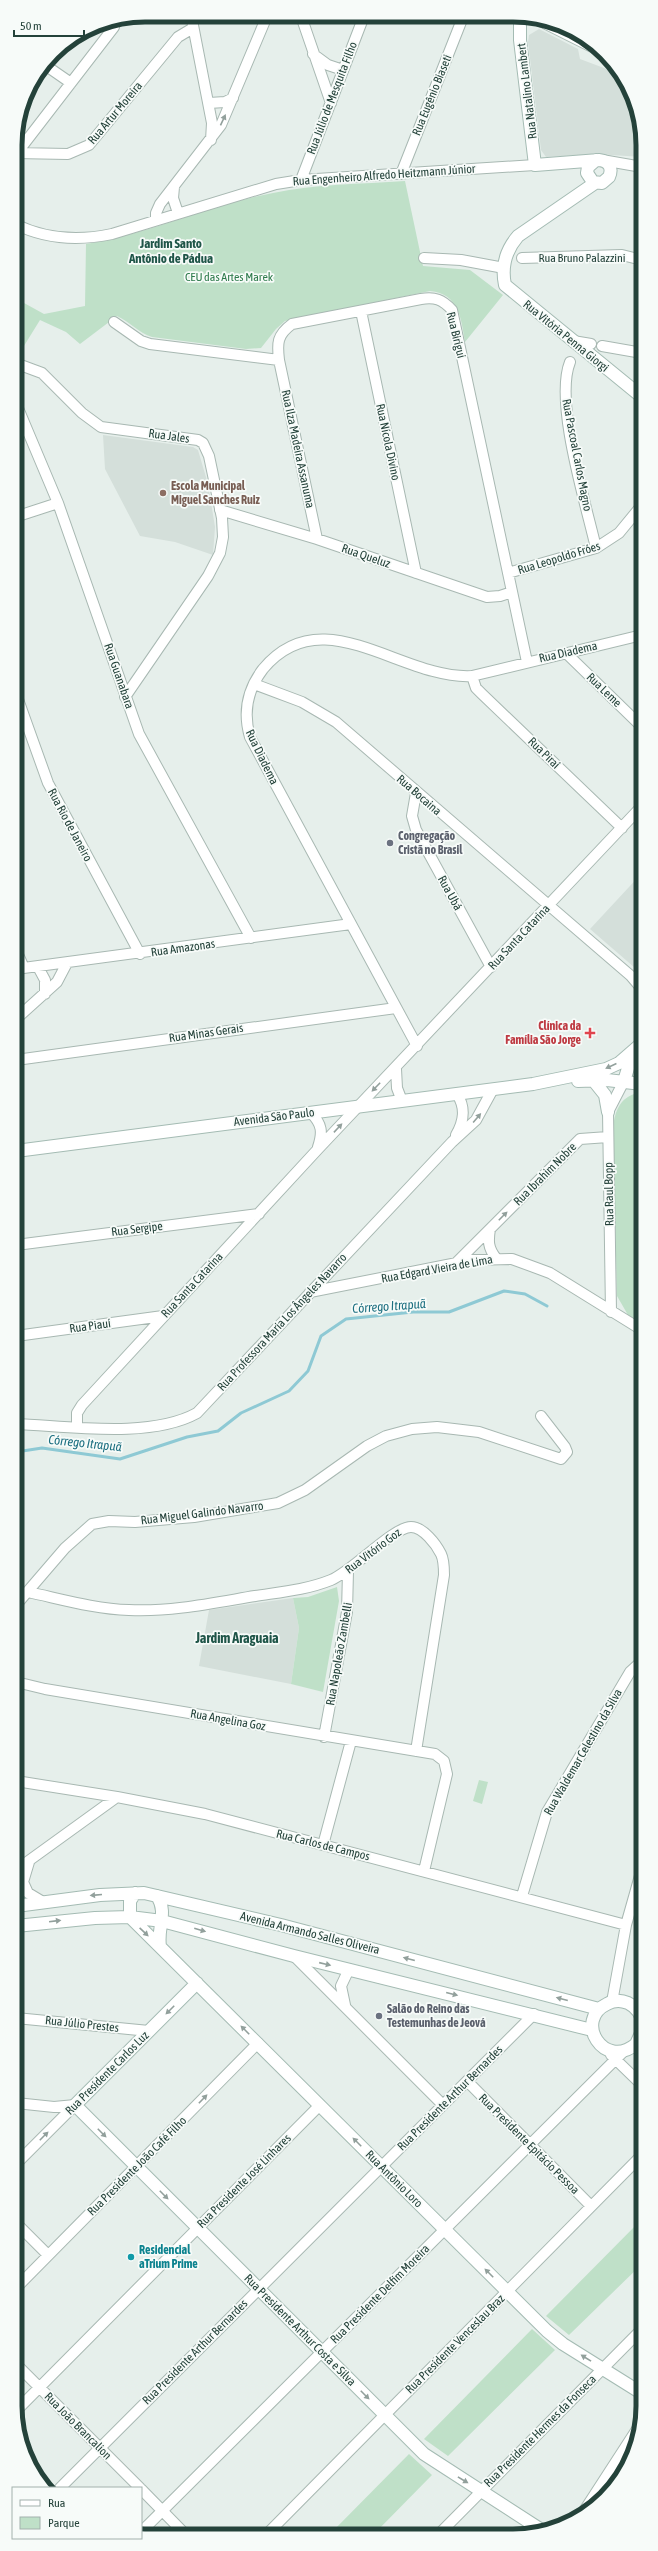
<svg xmlns="http://www.w3.org/2000/svg" width="658" height="2551" font-family="'Asap Condensed',sans-serif">
	<rect width="100%" height="100%" fill="#e6efeb"/>
	<!-- built -->
	<path fill="#d4dfda" d="M539,29L578,49L580,59L620,74L630,87L642,128V157L596,154L546,157L541,150L528,42L529,35Z
		M103,435L193,447L198,450L208,484L215,527L213,555L175,542L140,536L105,469Z
		M642,873V974L590,929Z
		M293,1598L299,1628L291,1684L199,1666L209,1610Z"/>
	<!-- green -->
	<path fill="#bfe0c8" d="M405,181L423,266L470,270L503,295L465,342C461,318 459,294 430,291L285,321L276,329L261,348L246,349L152,337C139,333 130,322 117,316L80,344L66,332L40,320L19,354L15,352V298L44,314L85,306L86,244C150,234 209,205 273,193C316,184 361,184 405,181Z
		M642,1092V1324L628,1315L617,1296L613,1131C614,1110 621,1095 642,1092Z
		M337,1587L339,1601L323,1692L291,1684L299,1628L293,1598L308,1597Z
		M479,1780L488,1782L482,1804L473,1801Z
		M643,2218V2263L569,2335L546,2316Z
		M532,2329L555,2350L448,2456L424,2439Z
		M409,2454L432,2475L374,2534H330Z"/>
	<g fill="none" stroke-linecap="round" stroke-linejoin="round">
		<!-- stream -->
		<path stroke="#8ec9d4" stroke-width="3" d="M16,1452L42,1448L120,1459L187,1437L218,1431L241,1413L289,1391L308,1371L321,1336L346,1319L413,1312H449L504,1291L525,1294L547,1306"/>
		<!-- street casing -->
		<g stroke="#a8b8b2" stroke-width="12">
			<path id="street" d="M191,15L212,123L211,140
				M301,16L331,103
				M534,18L606,54
				M313,54L328,65L343,70
				M45,65L71,83
				M209,103L225,102L233,98
				M15,153L68,154L89,145L178,37L193,28
				M17,153L114,27
				M602,160L642,167
				M401,174L463,17
				M301,180L364,16
				M174,187L173,198L178,213
				M156,220V213L160,204L221,125L267,16
				M15,224C45,239 79,241 112,234L276,184L301,180L535,165
				M424,258L461,260L504,268
				M522,258L622,255L642,260
				M361,311L416,573
				M114,322L141,341L150,344L279,360C277,343 277,335 292,324L421,299C435,297 442,299 452,310L527,662
				M573,341L591,344
				M602,346L642,353
				M279,360L317,539
				M570,362C554,402 586,504 596,548
				M15,363L42,373L82,413L101,427L198,440L203,443L209,456L222,518L223,537L220,553L208,576L125,697
				M15,401L58,503L139,734L251,938
				M220,510L317,539L487,597L500,596L512,592
				M15,517L58,503
				M508,573L596,548L619,533L642,505
				M566,653L642,727
				M472,676L476,688L482,694L622,828
				M254,684L302,702L336,722L631,976L642,989
				M15,691L48,783L140,954
				M416,793L412,816L416,830L491,967
				M16,950L24,968
				M38,967L45,980V994
				M16,969L351,924
				M16,1019L57,982L67,963
				M417,1046L250,737C243,713 247,690 263,669C323,597 401,680 472,676L642,635
				M16,1060L396,1008
				M396,1069L397,1088L402,1101
				M311,1113C322,1124 323,1132 318,1147
				M456,1135C464,1121 466,1108 457,1094
				M490,1229C488,1241 488,1248 496,1258
				M16,1245L259,1214
				M456,1263L580,1139L608,1137
				M310,1292L472,1260L512,1259L550,1273L642,1330
				M611,1312L608,1112L624,1081
				M16,1336L163,1316
				M16,1424C68,1426 150,1439 197,1413L452,1142L476,1120L493,1089
				M77,1427V1413L82,1405L318,1149L642,806
				M28,1592C61,1599 95,1609 129,1610C171,1612 213,1603 255,1596C281,1592 306,1590 331,1580C353,1571 393,1527 411,1527C423,1527 436,1544 441,1554C444,1560 444,1568 444,1575L416,1751
				M16,1605L65,1548L92,1524L109,1521L135,1522L194,1517L278,1503L305,1490L367,1446L386,1436L412,1429L437,1427L479,1432L561,1459L567,1452L565,1447L541,1416
				M16,1682L45,1689L435,1754L444,1761L447,1774L424,1871
				M324,1737L347,1612L348,1571
				M16,1781L117,1797L205,1814L626,1925
				M323,1845L351,1741
				M29,1862L23,1882L28,1893L43,1902
				M16,1870L117,1797
				M522,1896L547,1812L630,1672L642,1661
				M294,1956L443,2105
				M612,2002L626,1925L643,1865
				M345,2005L341,1986L349,1969
				M16,2018L149,2031
				M611,2055L643,2086
				M467,2081L591,2206
				M16,2103L54,2107L75,2105
				M16,2164L75,2105
				M16,2223L48,2255
				M16,2288L258,2043
				M16,2364L140,2488
				M16,2411L320,2105
				M60,2488L534,2014
				M141,2489L185,2534
				M582,2514L641,2423
				M141,2532L624,2051
				M267,2534L643,2154
				M438,2535L643,2328"/>
		</g>
		<!-- secondary casing -->
		<g stroke="#a4bbb3" stroke-width="14">
			<path id="secondary" d="M520,17V40L535,165L599,160C609,161 613,168 609,177L602,183L593,182L587,173L588,167L596,160
				M595,183L518,236C506,250 501,266 505,285L642,397
				M593,1080L605,1095L608,1112
				M578,1081L607,1080L642,1084
				M624,1081L633,1052
				M16,1151L533,1084L606,1069L619,1063L642,1043
				M157,1896C168,1912 157,1928 160,1946
				M16,1906L100,1895L144,1893L281,1925L599,2009
				M130,1917L547,2331L563,2344L643,2394
				M130,1917V1901L135,1893
				M16,1926L95,1918L130,1917L162,1921L294,1956L592,2030
				M197,1983L75,2105L424,2454L543,2531
				M643,2025C642,2015 636,2007 628,2003C621,2000 614,2000 607,2004C573,2020 604,2071 636,2044L643,2029"/>
		</g>
		<!-- street -->
		<use href="#street" stroke="#fff" stroke-width="10"/>
		<!-- secondary -->
		<use href="#secondary" stroke="#fff" stroke-width="12"/>
	</g>
	<!-- one-way arrows -->
	<defs><path id="oneway-solid" d="M-6-.8H1V-3.2L6.5 0L1 3.2V.8H-6Z"/></defs>
	<g fill="#92a09c">
		<use href="#oneway-solid" transform="translate(223 120) rotate(-65)"/>
		<use href="#oneway-solid" transform="translate(611 1066) rotate(155)"/>
		<use href="#oneway-solid" transform="translate(376 1087) rotate(134)"/>
		<use href="#oneway-solid" transform="translate(477 1118) rotate(-50)"/>
		<use href="#oneway-solid" transform="translate(338 1128) rotate(-47)"/>
		<use href="#oneway-solid" transform="translate(503 1216) rotate(-45)"/>
		<use href="#oneway-solid" transform="translate(96 1895) rotate(175)"/>
		<use href="#oneway-solid" transform="translate(55 1921) rotate(-7)"/>
		<use href="#oneway-solid" transform="translate(200 1930) rotate(16)"/>
		<use href="#oneway-solid" transform="translate(144 1932) rotate(43)"/>
		<use href="#oneway-solid" transform="translate(409 1959) rotate(-165)"/>
		<use href="#oneway-solid" transform="translate(325 1964) rotate(13)"/>
		<use href="#oneway-solid" transform="translate(452 1994) rotate(14)"/>
		<use href="#oneway-solid" transform="translate(562 1999) rotate(-165)"/>
		<use href="#oneway-solid" transform="translate(170 2010) rotate(135)"/>
		<use href="#oneway-solid" transform="translate(245 2030) rotate(-135)"/>
		<use href="#oneway-solid" transform="translate(203 2099) rotate(-46)"/>
		<use href="#oneway-solid" transform="translate(102 2133) rotate(45)"/>
		<use href="#oneway-solid" transform="translate(44 2136) rotate(-45)"/>
		<use href="#oneway-solid" transform="translate(357 2142) rotate(-135)"/>
		<use href="#oneway-solid" transform="translate(164 2195) rotate(45)"/>
		<use href="#oneway-solid" transform="translate(489 2273) rotate(-135)"/>
		<use href="#oneway-solid" transform="translate(586 2358) rotate(-148)"/>
		<use href="#oneway-solid" transform="translate(365 2395) rotate(45)"/>
		<use href="#oneway-solid" transform="translate(463 2480) rotate(31)"/>
	</g>
	<!-- markers -->
	<circle fill="#8d6e63" stroke="#f7fbf9" stroke-width="1.5" cx="163" cy="493" r="4"/>
	<g fill="#6b7280" stroke="#f7fbf9" stroke-width="1.5">
		<circle cx="390" cy="843" r="4"/>
		<circle cx="379" cy="2016" r="4"/>
	</g>
	<path fill="#e0444e" stroke="#f7fbf9" stroke-width="1.5" d="M588 1027h4v4h4v4h-4v4h-4v-4h-4v-4h4z"/>
	<circle fill="#0f9aa8" stroke="#f7fbf9" stroke-width="1.5" cx="131" cy="2257" r="4"/>
	<g text-anchor="middle" dominant-baseline="central" stroke-width="3.5" stroke-linejoin="round" paint-order="stroke">
		<!-- street labels -->
		<g font-size="12" fill="#24423a" stroke="#f7fbf9">
			<text transform="translate(527 91) rotate(-97)">Rua Natalino Lambert</text>
			<text transform="translate(432 95) rotate(-68)">Rua Eugênio Biaseti</text>
			<text transform="translate(332 98) rotate(-69)">Rua Júlio de Mesquita Filho</text>
			<text transform="translate(115 113) rotate(-50)">Rua Artur Moreira</text>
			<text transform="translate(384 175) rotate(-4)">Rua Engenheiro Alfredo Heitzmann Júnior</text>
			<text x="582" y="258">Rua Bruno Palazzini</text>
			<text transform="translate(456 335) rotate(76)">Rua Birigui</text>
			<text transform="translate(566 336) rotate(39)">Rua Vitória Penna Giorgi</text>
			<text transform="translate(169 436) rotate(8)">Rua Jales</text>
			<text transform="translate(388 442) rotate(78)">Rua Nícola Divino</text>
			<text transform="translate(298 449) rotate(78)">Rua Ilza Madeira Assanuma</text>
			<text transform="translate(577 455) rotate(79)">Rua Pascoal Carlos Magno</text>
			<text transform="translate(366 556) rotate(19)">Rua Queluz</text>
			<text transform="translate(559 558) rotate(-17)">Rua Leopoldo Fróes</text>
			<text transform="translate(568 652) rotate(-13)">Rua Diadema</text>
			<text transform="translate(119 676) rotate(71)">Rua Guanabara</text>
			<text transform="translate(604 690) rotate(44)">Rua Leme</text>
			<text transform="translate(544 753) rotate(44)">Rua Piraí</text>
			<text transform="translate(262 757) rotate(64)">Rua Diadema</text>
			<text transform="translate(419 795) rotate(41)">Rua Bocaina</text>
			<text transform="translate(70 825) rotate(62)">Rua Rio de Janeiro</text>
			<text transform="translate(450 893) rotate(61)">Rua Ubá</text>
			<text transform="translate(519 937) rotate(-47)">Rua Santa Catarina</text>
			<text transform="translate(183 948) rotate(-8)">Rua Amazonas</text>
			<text transform="translate(206 1033) rotate(-8)">Rua Minas Gerais</text>
			<text transform="translate(274 1117) rotate(-7)">Avenida São Paulo</text>
			<text transform="translate(545 1174) rotate(-45)">Rua Ibrahim Nobre</text>
			<text transform="translate(609 1194) rotate(-91)">Rua Raul Bopp</text>
			<text transform="translate(137 1229) rotate(-7)">Rua Sergipe</text>
			<text transform="translate(437 1269) rotate(-10)">Rua Edgard Vieira de Lima</text>
			<text transform="translate(192 1285) rotate(-47)">Rua Santa Catarina</text>
			<text transform="translate(282 1322) rotate(-47)">Rua Professora Maria Los Ângeles Navarro</text>
			<text transform="translate(90 1326) rotate(-8)">Rua Piauí</text>
			<text transform="translate(202 1513) rotate(-7)">Rua Miguel Galindo Navarro</text>
			<text transform="translate(373 1551) rotate(-37)">Rua Vitório Goz</text>
			<text transform="translate(339 1654) rotate(-80)">Rua Napoleão Zambelli</text>
			<text transform="translate(228 1720) rotate(10)">Rua Angelina Goz</text>
			<text transform="translate(583 1752) rotate(-60)">Rua Waldemar Celestino da Silva</text>
			<text transform="translate(323 1845) rotate(14)">Rua Carlos de Campos</text>
			<text transform="translate(310 1933) rotate(14)">Avenida Armando Salles Oliveira</text>
			<text transform="translate(82 2024) rotate(6)">Rua Júlio Prestes</text>
			<text transform="translate(107 2073) rotate(-45)">Rua Presidente Carlos Luz</text>
			<text transform="translate(450 2098) rotate(-45)">Rua Presidente Arthur Bernardes</text>
			<text transform="translate(529 2144) rotate(45)">Rua Presidente Epitácio Pessoa</text>
			<text transform="translate(137 2166) rotate(-45)">Rua Presidente João Café Filho</text>
			<text transform="translate(394 2179) rotate(45)">Rua Antônio Loro</text>
			<text transform="translate(244 2181) rotate(-45)">Rua Presidente José Linhares</text>
			<text transform="translate(380 2294) rotate(-45)">Rua Presidente Delfim Moreira</text>
			<text transform="translate(300 2330) rotate(45)">Rua Presidente Arthur Costa e Silva</text>
			<text transform="translate(455 2344) rotate(-45)">Rua Presidente Venceslau Braz</text>
			<text transform="translate(195 2352) rotate(-45)">Rua Presidente Arthur Bernardes</text>
			<text transform="translate(78 2426) rotate(45)">Rua João Brancalion</text>
			<text transform="translate(540 2431) rotate(-45)">Rua Presidente Hermes da Fonseca</text>
		</g>
		<!-- park labels -->
		<g font-size="12" fill="#2d7a4b" stroke="#f7fbf9">
			<text x="229" y="277">CEU das Artes Marek</text>
		</g>
		<!-- education labels -->
		<g font-size="12" font-weight="bold" fill="#785e54" stroke="#f7fbf9" text-anchor="start">
			<text x="171" y="486">Escola Municipal<tspan x="171" dy="14">Miguel Sanches Ruiz</tspan></text>
		</g>
		<!-- worship labels -->
		<g font-size="12" font-weight="bold" fill="#5b616d" stroke="#f7fbf9" text-anchor="start">
			<text x="398" y="836">Congregação<tspan x="398" dy="14">Cristã no Brasil</tspan></text>
			<text x="387" y="2009">Salão do Reino das<tspan x="387" dy="14">Testemunhas de Jeová</tspan></text>
		</g>
		<!-- health labels -->
		<g font-size="12" font-weight="bold" fill="#be3a42" stroke="#f7fbf9" text-anchor="end">
			<text x="581" y="1026">Clínica da<tspan x="581" dy="14">Família São Jorge</tspan></text>
		</g>
		<!-- culture labels -->
		<g font-size="12" font-weight="bold" fill="#0d838f" stroke="#f7fbf9" text-anchor="start">
			<text x="139" y="2250">Residencial<tspan x="139" dy="14">aTrium Prime</tspan></text>
		</g>
		<!-- neighbourhood labels -->
		<g font-size="13" font-weight="bold" fill="#1f5548" stroke="#f7fbf9">
			<text x="171" y="243">Jardim Santo<tspan x="171" dy="15">Antônio de Pádua</tspan></text>
		</g>
		<!-- water labels -->
		<g font-size="13" font-style="italic" fill="#1c6f80" stroke="#f7fbf9">
			<text transform="translate(389 1306) rotate(-4)">Córrego Itrapuã</text>
			<text transform="translate(85 1443) rotate(6)">Córrego Itrapuã</text>
		</g>
		<!-- quarter labels -->
		<g font-size="14" font-weight="bold" fill="#1f5548" stroke="#f7fbf9">
			<text x="237" y="1638">Jardim Araguaia</text>
		</g>
	</g>
	<!-- crop -->
	<path d="M0 0H658V2551H0ZM145 22H513A123 123 0 0 1 636 145V2406A123 123 0 0 1 513 2529H145A123 123 0 0 1 22 2406V145A123 123 0 0 1 145 22Z" fill="#f7fbf9" fill-rule="evenodd"/>
	<path fill="none" stroke="#24423a" stroke-width="5" d="M145 22H513A123 123 0 0 1 636 145V2406A123 123 0 0 1 513 2529H145A123 123 0 0 1 22 2406V145A123 123 0 0 1 145 22Z"/>
	<!-- legend -->
	<rect x="12" y="2487" width="130" height="52" fill="#f7fbf9" stroke="#a3b1ad"/>
	<rect x="20" y="2500" width="20" height="6" fill="#ffffff" stroke="#a3b1ad"/>
	<text x="48" y="2507" font-size="12" fill="#24423a">Rua</text>
	<rect x="20" y="2517" width="20" height="12" fill="#bfe0c8" stroke="#a3b1ad"/>
	<text x="48" y="2527" font-size="12" fill="#24423a">Parque</text>
	<!-- scale -->
	<path d="M14 30v6h70v-6" fill="none" stroke="#24423a" stroke-width="2"/>
	<text x="20" y="30" font-size="12" fill="#24423a" stroke="#f7fbf9" stroke-width="3" paint-order="stroke">50 m</text>
</svg>
